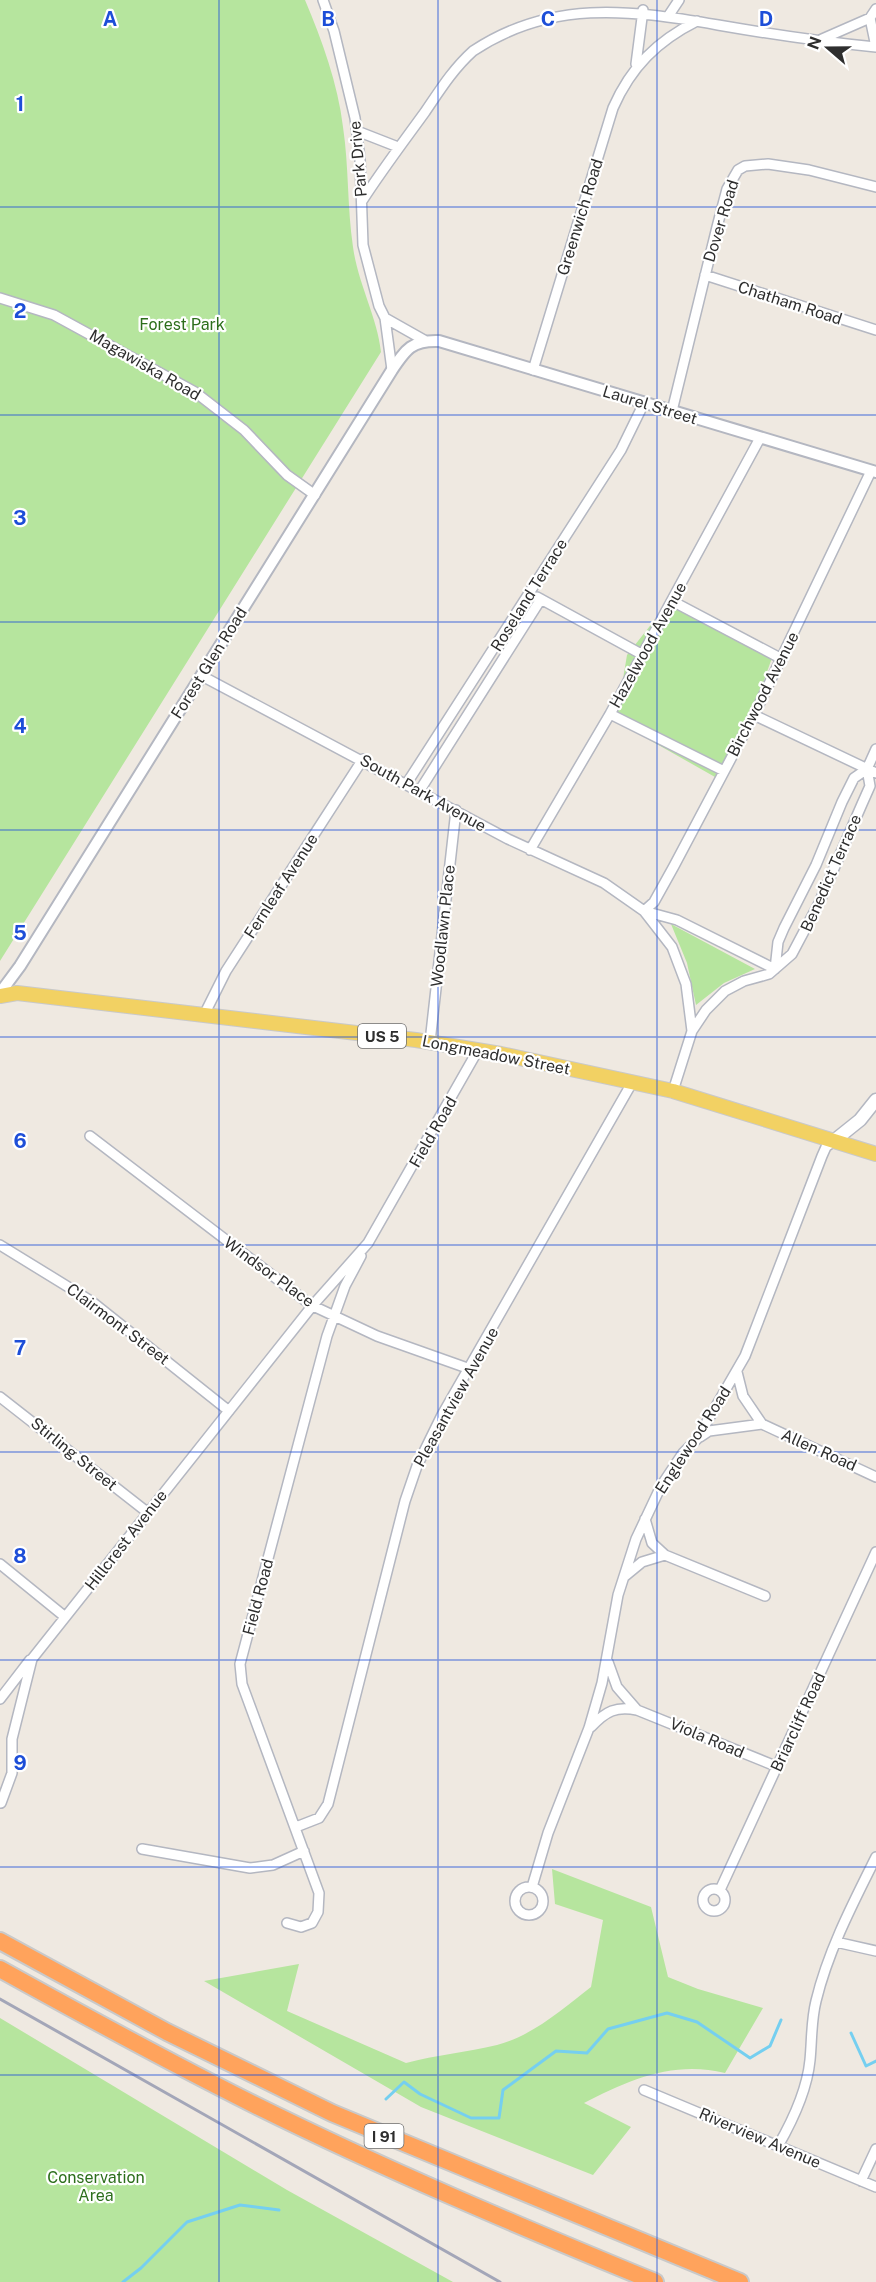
<svg xmlns="http://www.w3.org/2000/svg" width="876" height="2282" font-family="'Public Sans',sans-serif">
	<rect width="100%" height="100%" fill="#efe9e1"/>
	<!-- green -->
	<path fill="#b6e59e" d="M0,0H305C322,40 338,84 343,127C349,167 347,207 353,247C358,284 377,316 381,352L0,961Z
		M668,603L773,655L745,734L715,777L616,721L627,655Z
		M671,924L755,969L724,983L696,1005L687,963Z
		M552,1869L651,1907L668,1977L698,1989L763,2008L725,2073C674,2060 628,2080 584,2103L631,2127L593,2175L421,2107L204,1981L299,1964L287,2011L406,2063C436,2055 467,2052 497,2045C532,2036 563,2009 591,1987L603,1920L555,1904Z
		M0,2018L287,2190L453,2282H0Z"/>
	<g fill="none" stroke-linecap="round" stroke-linejoin="round">
		<!-- stream -->
		<path stroke="#75cff0" stroke-width="3" d="M851,2033L866,2066L876,2061
			M386,2099L404,2082L420,2094L471,2118H499L503,2090L556,2051L587,2053L608,2029L667,2013L697,2022L750,2058L770,2046L781,2020
			M123,2282L141,2268L187,2222L240,2205L279,2210"/>
		<!-- minor casing -->
		<g stroke="#b4b7c1" stroke-width="12">
			<path id="minor" d="M323,0L334,31L355,118L360,159L363,245L379,306L385,318L392,370
				M669,15L679,0
				M870,18L876,47
				M822,39L870,18L876,9
				M636,64L643,10
				M357,131L398,147
				M362,201C382,170 404,141 425,112C440,90 453,69 473,51C550,0 627,9 718,25C770,34 823,42 876,47
				M705,275L876,330
				M0,298L54,315L195,392L244,430L287,475L315,495
				M385,318L424,340
				M533,370L613,108C631,67 657,41 697,21
				M672,411L717,227L727,189L738,170L745,166L768,164L809,170L876,187
				M537,597L643,655
				M672,601L782,659
				M202,676L508,839L604,883L644,911L672,947L686,984L692,1031L673,1091
				M610,714L724,771
				M754,715L876,773
				M407,783L621,450L644,403
				M420,790L541,599
				M530,850L610,714L760,438
				M644,911L654,902L674,866L754,715L871,471
				M644,911L677,920L775,969
				M775,969L778,942L784,928L816,865L842,802L854,778L867,769L876,749
				M204,1015L226,971L363,759
				M692,1031L706,1010L725,991L744,981L769,974L792,954L819,903L862,804L870,786L867,769
				M430,1042L456,810
				M90,1136L311,1305L377,1336L470,1369
				M0,1245L91,1301L229,1411
				M737,1372L743,1396L762,1424L876,1477
				M0,1397L147,1512
				M700,1437L709,1431L762,1424
				M645,1519L652,1543L665,1555
				M0,1564L64,1616
				M625,1576L642,1562L665,1555L765,1596
				M608,1662L617,1687L637,1710
				M0,1699L30,1660
				M591,1727C606,1711 616,1706 637,1710L778,1767
				M1,1803L12,1773V1739L32,1659L313,1305L368,1243L478,1050
				M296,1827L319,1818L328,1804L405,1501L417,1466L442,1415L633,1081
				M142,1849L250,1868L273,1865L304,1851
				M515 1901a14 14 0 1 1 28 0a14 14 0 1 1-28 0Z
				M532,1887L548,1833L589,1728L602,1683L618,1595L636,1539L661,1486L683,1453L697,1439L745,1356L822,1156L826,1147L835,1140
				M703 1900a11 11 0 1 1 22 0a11 11 0 1 1-22 0Z
				M720,1890L876,1552
				M287,1923L301,1927L312,1923L318,1912L319,1893L242,1684L240,1664L327,1336L345,1286L361,1256
				M836,1942L876,1951
				M644,2090L876,2187
				M778,2146C793,2120 807,2091 810,2060C812,2040 811,2021 816,2001C828,1951 853,1903 876,1857
				M861,2181L876,2149"/>
		</g>
		<!-- tertiary casing -->
		<g stroke="#b4b7c1" stroke-width="14">
			<path id="tertiary" d="M0,993L20,966L392,370C406,349 412,340 439,341L876,472"/>
		</g>
		<!-- secondary casing -->
		<g stroke="#b4b7c1" stroke-width="15">
			<path id="secondary" d="M835,1140L860,1120L876,1100"/>
		</g>
		<!-- primary casing -->
		<g stroke="#c9c9c9" stroke-width="16">
			<path id="primary" d="M0,996L17,993L416,1040L501,1054L673,1091L876,1154"/>
		</g>
		<!-- motorway casing -->
		<g stroke="#c9c9c9" stroke-width="20">
			<path id="motorway" d="M0,1941L167,2032L332,2113L740,2282
				M0,1969C83,2015 167,2061 253,2104C384,2169 519,2226 655,2282"/>
		</g>
		<!-- minor -->
		<use href="#minor" stroke="#fff" stroke-width="9"/>
		<!-- tertiary -->
		<use href="#tertiary" stroke="#fff" stroke-width="10"/>
		<!-- secondary -->
		<use href="#secondary" stroke="#fff" stroke-width="12"/>
		<!-- primary -->
		<use href="#primary" stroke="#f2d163" stroke-width="14"/>
		<!-- motorway -->
		<use href="#motorway" stroke="#ffa35c" stroke-width="16"/>
		<!-- rail -->
		<path stroke="#a3a6b8" stroke-width="3" d="M0,1999L500,2282"/>
	</g>
	<!-- grid -->
	<path fill="none" stroke="#1d4ed8" stroke-width="1.5" stroke-opacity="0.55" d="M219,0V2282M438,0V2282M657,0V2282M0,207H876M0,415H876M0,622H876M0,830H876M0,1037H876M0,1245H876M0,1452H876M0,1660H876M0,1867H876M0,2075H876"/>
	<g text-anchor="middle" dominant-baseline="central" stroke-width="4.5" stroke-linejoin="round" paint-order="stroke">
		<!-- shield labels -->
		<g fill="#fff" stroke="#6d6d6d" stroke-width="1.5">
			<rect x="358" y="1024" width="48" height="24" rx="4.5"/>
			<rect x="364.5" y="2124" width="39" height="24" rx="4.5"/>
		</g>
		<g font-size="15" font-weight="bold" fill="#2e2e2e">
			<text x="382" y="1036">US 5</text>
			<text x="384" y="2136">I 91</text>
		</g>
		<!-- street labels -->
		<g font-size="16" fill="#2e2e2e" stroke="#fff">
			<text transform="translate(358 159) rotate(-95)">Park Drive</text>
			<text transform="translate(580 217) rotate(-73)">Greenwich Road</text>
			<text transform="translate(721 221) rotate(-73)">Dover Road</text>
			<text transform="translate(790 303) rotate(18)">Chatham Road</text>
			<text transform="translate(145 365) rotate(30)">Magawiska Road</text>
			<text transform="translate(650 405) rotate(17)">Laurel Street</text>
			<text transform="translate(529 595) rotate(-58)">Roseland Terrace</text>
			<text transform="translate(648 645) rotate(-61)">Hazelwood Avenue</text>
			<text transform="translate(209 663) rotate(-58)">Forest Glen Road</text>
			<text transform="translate(763 694) rotate(-63)">Birchwood Avenue</text>
			<text transform="translate(423 793) rotate(29)">South Park Avenue</text>
			<text transform="translate(831 873) rotate(-66)">Benedict Terrace</text>
			<text transform="translate(281 886) rotate(-57)">Fernleaf Avenue</text>
			<text transform="translate(443 926) rotate(-84)">Woodlawn Place</text>
			<text transform="translate(496 1055) rotate(11)">Longmeadow Street</text>
			<text transform="translate(433 1132) rotate(-60)">Field Road</text>
			<text transform="translate(269 1272) rotate(36)">Windsor Place</text>
			<text transform="translate(118 1324) rotate(37)">Clairmont Street</text>
			<text transform="translate(456 1397) rotate(-61)">Pleasantview Avenue</text>
			<text transform="translate(693 1440) rotate(-57)">Englewood Road</text>
			<text transform="translate(819 1450) rotate(24)">Allen Road</text>
			<text transform="translate(74 1454) rotate(39)">Stirling Street</text>
			<text transform="translate(126 1540) rotate(-52)">Hillcrest Avenue</text>
			<text transform="translate(258 1597) rotate(-75)">Field Road</text>
			<text transform="translate(798 1722) rotate(-65)">Briarcliff Road</text>
			<text transform="translate(707 1738) rotate(23)">Viola Road</text>
			<text transform="translate(760 2138) rotate(23)">Riverview Avenue</text>
		</g>
		<!-- park labels -->
		<g font-size="16" fill="#2c6e1b" stroke="#fff">
			<text x="182" y="324">Forest Park</text>
			<text x="96" y="2177">Conservation<tspan x="96" dy="18">Area</tspan></text>
		</g>
	</g>
	<g font-size="20" text-anchor="middle" font-weight="bold" fill="#1d4ed8" stroke="#fff" stroke-width="4.5" stroke-linejoin="round" paint-order="stroke">
		<text x="110" y="26">A</text>
		<text x="328" y="26">B</text>
		<text x="548" y="26">C</text>
		<text x="766" y="26">D</text>
		<text x="20" y="111">1</text>
		<text x="20" y="318">2</text>
		<text x="20" y="525">3</text>
		<text x="20" y="733">4</text>
		<text x="20" y="940">5</text>
		<text x="20" y="1148">6</text>
		<text x="20" y="1355">7</text>
		<text x="20" y="1563">8</text>
		<text x="20" y="1770">9</text>
	</g>
	<!-- north arrow -->
	<g transform="translate(828 48) rotate(290)" stroke="#ffffff" stroke-width="4.5" paint-order="stroke">
	<path d="M0-4.5L10 22L0 15L-10 22Z" fill="#2e2e2e"/>
	<text y="-9" font-size="16" font-weight="bold" text-anchor="middle" fill="#2e2e2e">N</text>
	</g>
</svg>
